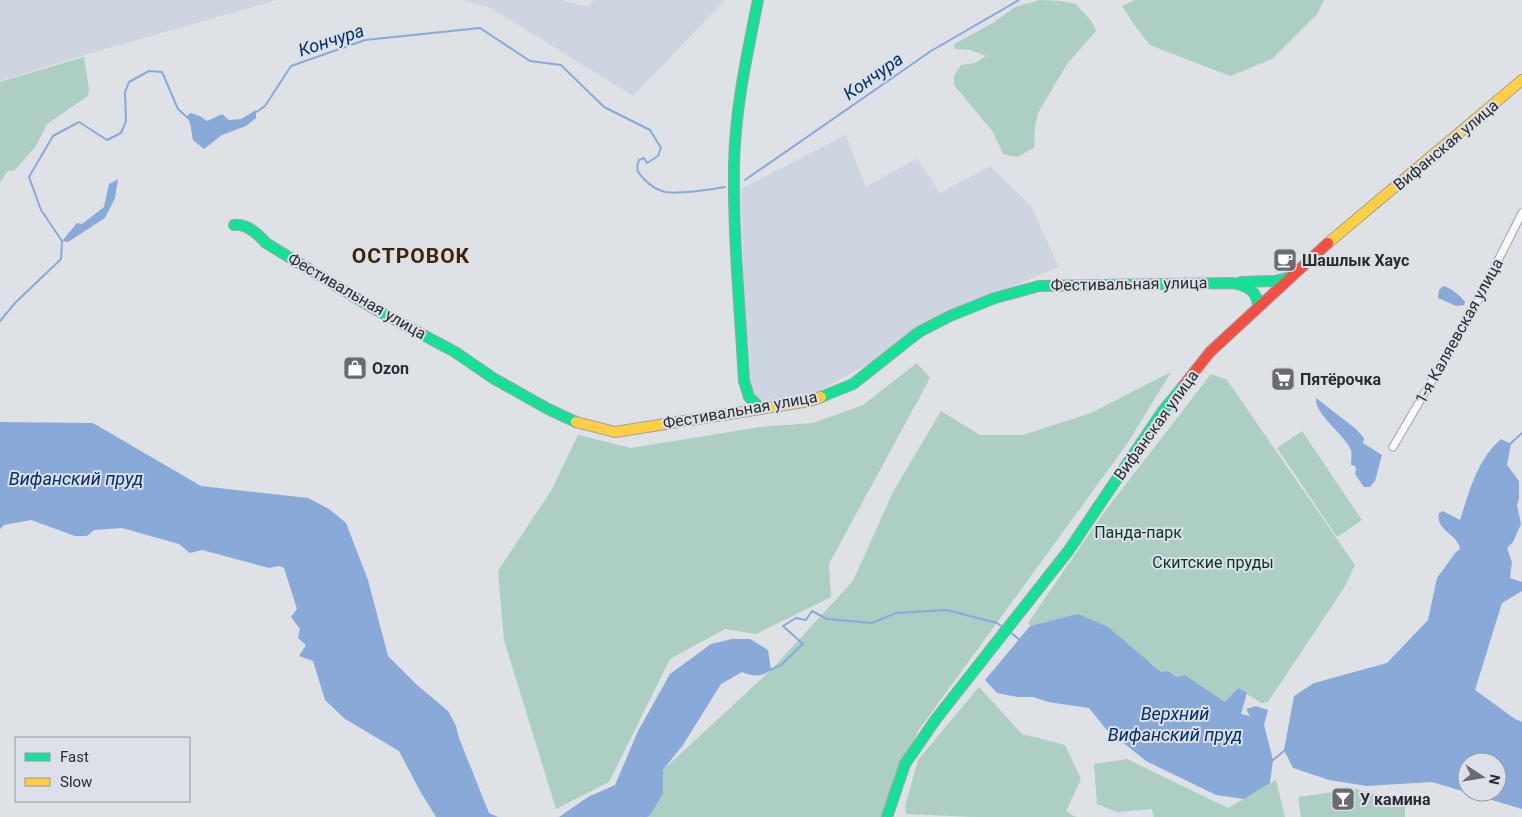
<svg xmlns="http://www.w3.org/2000/svg" width="1522" height="817" font-family="Roboto,sans-serif">
	<rect width="100%" height="100%" fill="#dee1e6"/>
	<!-- built -->
	<path fill="#ced5e0" d="M0,0H277L98,51L0,81Z
		M463,0H562L588,7L594,0H725L633,96L491,8Z
		M846,135L866,187L917,158L940,193L990,166L1031,206L1059,267L929,322L876,360L815,393L761,409L747,380L741,189Z"/>
	<!-- green -->
	<path fill="#adcec2" d="M1040,0L1061,1L1076,4C1083,13 1093,20 1096,31L1067,64L1038,113L1035,126L1034,148L1017,157L1003,154L993,132L954,85V76L961,65L975,63L986,56L971,50L955,49L954,44L993,23L1015,7Z
		M1136,0H1324L1317,14L1272,59L1230,76L1150,45L1135,26L1122,6Z
		M84,57L89,89L88,96L47,124L36,146L14,171H8L0,182V82Z
		M917,363L930,378L829,564L831,597L756,634L725,629L670,659L609,782L556,809L504,640L498,571L552,489L578,435L631,448L760,427L813,423L863,405Z
		M1171,372L1127,444L918,731L882,817H647L663,770L771,670L853,581L893,492L941,411L980,435H1023L1091,413Z
		M1211,374L1227,380L1355,565L1344,588L1268,702L1261,703L1238,688L1225,702L1185,675L1177,677L1168,671L1161,673L1154,665L1078,615L1030,626L1028,623L1102,515Z
		M1302,431L1362,520L1337,537L1277,448Z
		M979,687L1022,734L1065,745L1081,779L1066,811L1076,817H973L906,814L905,806L918,760Z
		M1127,759L1228,808L1276,780L1285,817H1154L1152,809L1117,812L1097,804L1094,764Z
		M1356,789L1405,803V817H1301L1298,797Z"/>
	<!-- water -->
	<path fill="#89aad9" fill-rule="evenodd" d="M256,110V118L246,126L222,135L204,149L193,140L190,123L187,117L190,113L200,116L207,121L222,114L229,120L241,119Z
		M118,179L115,198L105,218L68,242L62,241L77,223L82,224L104,207L109,184Z
		M1443,286C1451,288 1460,295 1465,302L1464,305L1456,306L1438,298L1439,290Z
		M1316,398L1356,429L1364,438L1363,443L1382,455L1375,481L1370,487H1364L1355,474L1356,469L1355,466L1351,465C1351,461 1352,454 1351,450C1344,434 1314,414 1316,398Z
		M0,422L93,423L201,486L308,498L329,509L346,523L368,580L388,656L417,685L448,711L456,726L459,738L489,813L498,817H436L420,791L399,751L345,719L325,700L313,661L299,656L306,645L298,638L300,629L291,617L297,609L284,568L279,566L269,568L202,550L190,553L179,544L122,528L94,530L87,536H75L31,520L4,525L0,529Z
		M1501,439L1511,444L1507,465L1519,481V499L1517,505L1521,524L1513,542L1507,548L1512,562L1510,578L1522,582V591L1502,603L1475,690L1515,719L1522,722V809L1432,782L1367,786L1329,780L1293,768L1284,750L1294,696L1314,683L1387,663L1428,620L1437,578L1456,552L1460,549C1458,534 1435,531 1439,513L1443,511L1460,520C1470,490 1477,460 1501,439ZM1467,762H1497V792H1467Z
		M1078,614L1108,627L1161,672L1168,671L1177,677L1185,675L1225,702L1238,688L1247,693L1241,714L1250,716L1246,709L1256,706L1268,710L1264,725L1273,760L1270,783L1244,799L1216,795L1146,761L1105,728L1089,708L1048,702L1033,697H1017L997,693L985,680L1030,626Z
		M732,639H750L768,650L771,670C762,677 752,677 742,672L721,684L683,745L663,770V793L651,814L647,817H559L588,797L615,785L638,731L670,674L711,644Z"/>
	<g fill="none" stroke-linecap="round" stroke-linejoin="round">
		<!-- stream -->
		<path stroke="#89aad9" stroke-width="2" d="M255,113L265,106L291,66L365,40L480,28L530,61L561,65L604,107L650,130L661,148L658,156L647,163L644,158L639,160C635,170 638,173 645,180C650,185 655,189 662,191C673,196 712,189 725,187
			M745,180L931,51L1019,0
			M0,321L15,303L61,259L62,241L41,210L29,177L53,136L79,122L107,140L121,133L126,121L125,92L129,82L149,71L162,72L178,109L189,119
			M1509,445L1522,433
			M1010,632L1020,640
			M770,670L781,665L803,644L783,626L796,618L806,620L812,611L827,619L872,623L896,613L947,610L997,623L1004,628
			M1272,761L1285,750"/>
		<!-- street casing -->
		<g stroke="#9fa1a5" stroke-width="9">
			<path id="street" d="M1393,447L1473,310L1522,213"/>
		</g>
		<!-- fast casing -->
		<g stroke="#9fa1a5" stroke-width="12">
			<path id="fast" d="M758,0C747,55 735,109 734,165C733,237 740,309 744,381L749,397L761,409
				M234,225C246,223 259,235 266,243L371,307L455,352L493,378L548,409L576,422
				M1241,282L1275,281L1291,277
				M821,397L853,384L919,332L950,316L995,298L1039,286L1233,283C1247,286 1258,291 1258,307
				M887,817L905,764L936,719L1069,550L1162,412L1184,385"/>
		</g>
		<!-- slow casing -->
		<g stroke="#9fa1a5" stroke-width="12">
			<path id="slow" d="M1328,243L1522,80
				M576,422L615,432L810,401L821,397"/>
		</g>
		<!-- jam casing -->
		<g stroke="#9fa1a5" stroke-width="12">
			<path id="jam" d="M1184,385L1210,352L1328,243"/>
		</g>
		<!-- street -->
		<use href="#street" stroke="#fafafb" stroke-width="7"/>
		<!-- fast -->
		<use href="#fast" stroke="#16e098" stroke-width="10"/>
		<!-- slow -->
		<use href="#slow" stroke="#ffcf43" stroke-width="10"/>
		<!-- jam -->
		<use href="#jam" stroke="#f24e42" stroke-width="10"/>
	</g>
	<!-- icons -->
	<defs>
		<g id="cafe-square" transform="scale(1.25)"><rect x="-9" y="-9" width="18" height="18" rx="4" fill="#696b70" stroke="#dbe0e9"/><path d="M-5.5-4.5H6V0H3Q3 3.5 0 3.5H-2.5Q-5.5 3.5-5.5 0ZM3-3.2v2h1.7v-2ZM-6 4.5H4V6H-6Z" fill="#fff"/></g>
		<g id="shop-square" transform="scale(1.25)"><rect x="-9" y="-9" width="18" height="18" rx="4" fill="#696b70" stroke="#dbe0e9"/><path d="M-5-2.5h2.3a2.7 3.5 0 0 1 5.4 0H5L5.5 6h-11ZM-1.5-2.5h3a1.5 2.3 0 0 0-3 0Z" fill="#fff"/></g>
		<g id="supermarket-square" transform="scale(1.25)"><rect x="-9" y="-9" width="18" height="18" rx="4" fill="#696b70" stroke="#dbe0e9"/><path d="M-6-5.5h2.5l.6 2H6L4.5 2H-2.5L-4.4-4H-6ZM-1.5 3.2a1.3 1.3 0 1 0 .1 0ZM3 3.2a1.3 1.3 0 1 0 .1 0Z" fill="#fff"/></g>
		<g id="bar-square" transform="scale(1.25)"><rect x="-9" y="-9" width="18" height="18" rx="4" fill="#696b70" stroke="#dbe0e9"/><path d="M-6-5H6L.8 .8V4.5H3.5V6h-7V4.5H-.8V.8Z" fill="#fff"/></g>
	</defs>
	<g fill-rule="evenodd">
		<use href="#cafe-square" x="1285" y="260"/>
		<use href="#shop-square" x="355" y="368"/>
		<use href="#supermarket-square" x="1283" y="379"/>
		<use href="#bar-square" x="1343" y="799"/>
	</g>
	<g text-anchor="middle" dominant-baseline="central" stroke-width="4" stroke-linejoin="round" paint-order="stroke">
		<!-- street labels -->
		<g font-size="16" fill="#2a2c30" stroke="#dbe0e9">
			<text transform="translate(1446 145) rotate(-40)">Вифанская улица</text>
			<text transform="translate(1129 284) rotate(-1)">Фестивальная улица</text>
			<text transform="translate(357 296) rotate(30)">Фестивальная улица</text>
			<text transform="translate(1459 331) rotate(-61)">1-я Каляевская улица</text>
			<text transform="translate(740 410) rotate(-10)">Фестивальная улица</text>
			<text transform="translate(1156 425) rotate(-54)">Вифанская улица</text>
		</g>
		<!-- poi labels -->
		<g font-size="16" font-weight="bold" fill="#2a2c30" stroke="#dbe0e9" text-anchor="start">
			<text x="1302" y="260">Шашлык Хаус</text>
			<text x="372" y="368">Ozon</text>
			<text x="1300" y="379">Пятёрочка</text>
			<text x="1360" y="799">У камина</text>
		</g>
		<!-- park labels -->
		<g font-size="16" fill="#093525" stroke="#dbe0e9">
			<text x="1138" y="532">Панда-парк</text>
			<text x="1213" y="562">Скитские пруды</text>
		</g>
		<!-- water labels -->
		<g font-size="18" font-style="italic" fill="#032f6a" stroke="#dbe0e9">
			<text transform="translate(331 40) rotate(-18)">Кончура</text>
			<text transform="translate(873 76) rotate(-35)">Кончура</text>
			<text x="76" y="478">Вифанский пруд</text>
			<text x="1175" y="713">Верхний<tspan x="1175" dy="21">Вифанский пруд</tspan></text>
		</g>
		<!-- district labels -->
		<g font-size="21" font-weight="bold" letter-spacing="1" fill="#3e2403" stroke="#dbe0e9">
			<text x="411" y="256">ОСТРОВОК</text>
		</g>
	</g>
	<!-- legend -->
	<rect x="15" y="737" width="175" height="65" fill="#dbe0e9" stroke="#94989f"/>
	<rect x="25" y="753" width="25" height="8" fill="#16e098" stroke="#94989f"/>
	<text x="60" y="762" font-size="15" fill="#2a2c30">Fast</text>
	<rect x="25" y="778" width="25" height="8" fill="#ffcf43" stroke="#94989f"/>
	<text x="60" y="787" font-size="15" fill="#2a2c30">Slow</text>
	<!-- north arrow -->
	<g transform="translate(1482 777) rotate(102)"><circle r="24" fill="#dbe0e9" stroke="#94989f"/>
	<path d="M0-4L9 19L0 12L-9 19Z" fill="#696b70"/>
	<text y="-8" font-size="14" font-weight="bold" text-anchor="middle" fill="#2a2c30">N</text>
	</g>
</svg>
